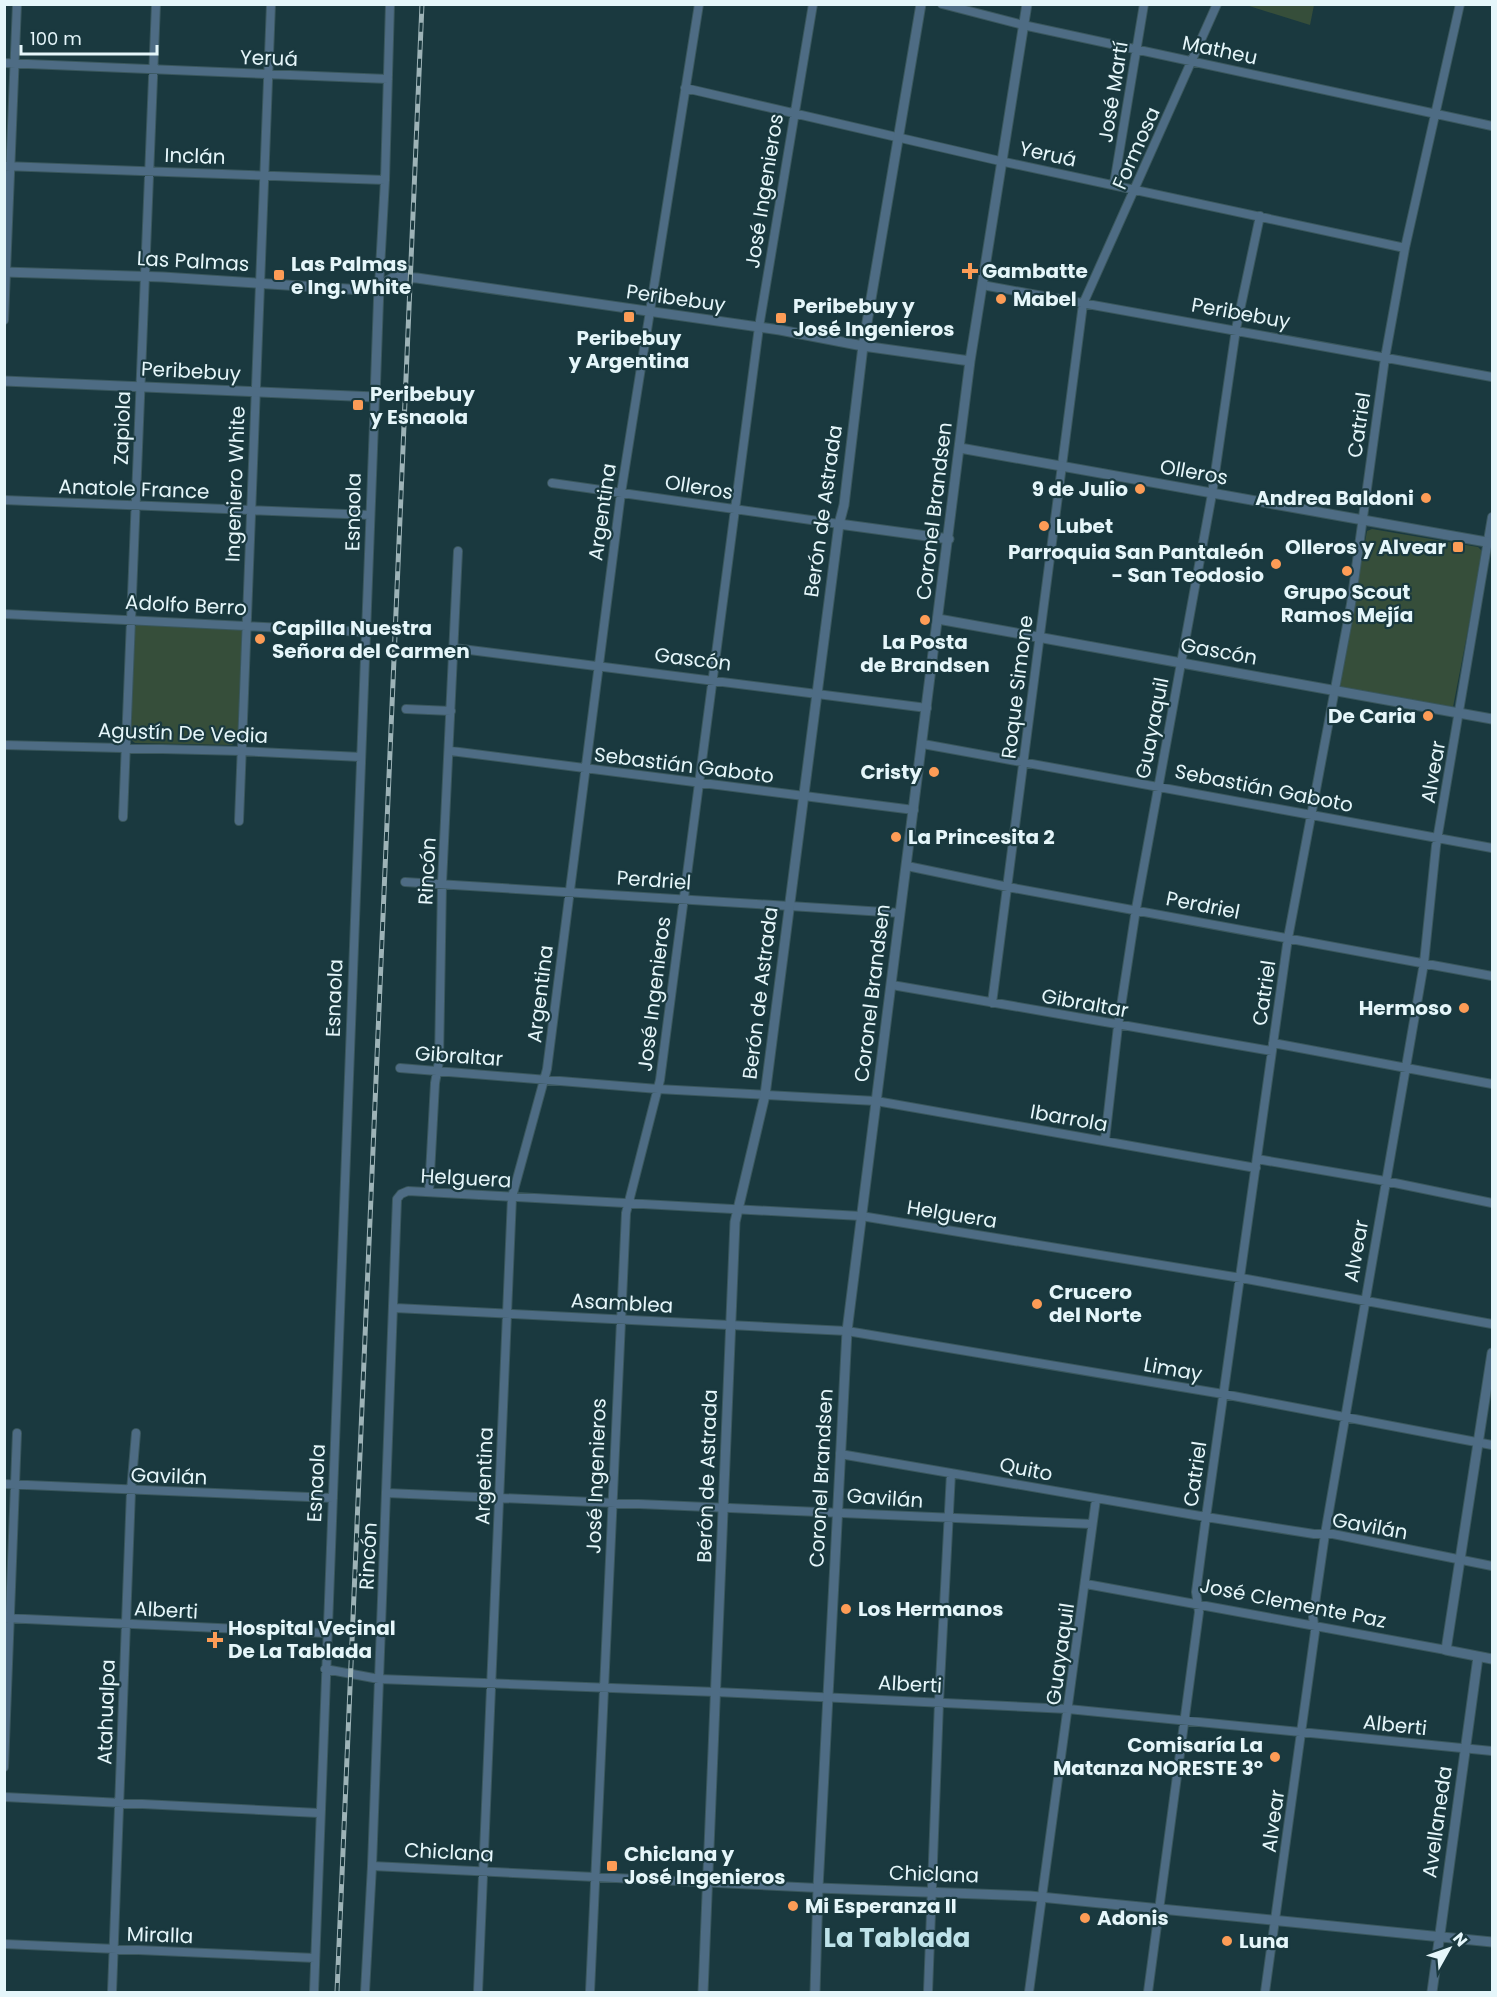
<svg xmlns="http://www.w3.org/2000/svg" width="1497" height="1997" font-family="Poppins,sans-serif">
	<rect width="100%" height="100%" fill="#1a393f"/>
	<!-- green -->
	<path fill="#364e3a" d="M1246,5L1314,4V5L1310,25Z
		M1372,529L1478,547L1483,552L1453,707L1341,687L1339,683L1367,531Z
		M140,623L242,629L238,739L232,745L135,743L130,739L135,626Z"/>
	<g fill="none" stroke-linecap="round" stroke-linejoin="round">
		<!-- minor casing -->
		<g stroke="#3a575d" stroke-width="10">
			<path id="minor" d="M942,4L1023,25L1492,126
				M4,63L388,79
				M685,88L1000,161L1405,248
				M4,166L385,180
				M1114,184L1144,4
				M982,285L1492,377
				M379,286L385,180L390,4
				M4,320L17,4
				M552,483L839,524
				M4,500L370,515
				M4,614L365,632
				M454,648L927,708
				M406,709L451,711
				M923,744L1492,848
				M4,745L241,751L361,757
				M451,751L914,810
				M123,817L156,4
				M239,821L271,4
				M907,866L1008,887L1492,976
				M405,882L900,913
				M892,985L1272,1051
				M992,1003L1083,304L1217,4
				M1273,1043L1492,1084
				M400,1068L658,1089L876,1101L1256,1168
				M1105,1140L1118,1026L1136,909L1212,494L1236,329L1260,216
				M1257,1159L1385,1181L1492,1203
				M429,1192L435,1083L439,1061L442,883L458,551
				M395,1308L847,1331L1223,1394L1492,1445
				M840,1454L1206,1517L1314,1534H1333L1492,1566
				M4,1484L333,1498
				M387,1493L1092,1524
				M1086,1584L1446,1650
				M4,1618L326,1633
				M325,1669L379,1679L716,1692L1068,1709L1492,1751
				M4,1767L17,1433
				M4,1797L319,1813
				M372,1866L818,1888
				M4,1944L315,1958
				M112,1992L131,1491L136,1433
				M314,1992L375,397
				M365,1992L372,1866L397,1199L401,1194L408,1191L861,1216L1241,1278L1492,1324
				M478,1992L512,1197L547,1069L621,493L699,4
				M590,1992L626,1213L660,1080L759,327L813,4
				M928,1992L939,1702L951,1473
				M1029,1992L1096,1499
				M1148,1992L1199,1612L1196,1592L1206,1517L1288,938L1351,604L1385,358L1405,248L1460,4
				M1265,1992L1315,1632L1313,1617L1325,1534L1424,963L1436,846L1492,517"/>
		</g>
		<!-- tertiary casing -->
		<g stroke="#3a575d" stroke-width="11">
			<path id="tertiary" d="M4,272L163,277L363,290L379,286L394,277L417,278L780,330L863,346L970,361
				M4,381L375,397L379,286
				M960,448L1492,543
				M839,524L949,539
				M938,619L1492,719
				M1492,1353L1446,1650L1492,1659
				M818,1888L1030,1896L1492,1942
				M703,1992L735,1222L765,1095L839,524L844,505L863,346L921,4
				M815,1992L818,1888L847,1331L970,361L1027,4
				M1432,1992L1478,1657"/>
		</g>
		<!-- minor -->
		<use href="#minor" stroke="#4e6c84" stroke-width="8"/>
		<!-- tertiary -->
		<use href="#tertiary" stroke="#4e6c84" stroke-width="9"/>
		<!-- rail casing -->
		<g stroke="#9db3b7" stroke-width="5">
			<path id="rail" d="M337,1992L422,4"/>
		</g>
		<!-- rail -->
		<use href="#rail" stroke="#1a393f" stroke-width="3" stroke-dasharray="9" stroke-linecap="butt"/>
	</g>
	<!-- markers -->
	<g fill="#fd9c56" stroke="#1a393f" stroke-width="2">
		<path d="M967 262h6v6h6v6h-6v6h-6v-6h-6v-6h6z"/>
		<rect x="273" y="269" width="12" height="12" rx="3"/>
		<circle cx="1001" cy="299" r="6"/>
		<rect x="623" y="311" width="12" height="12" rx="3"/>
		<rect x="775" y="312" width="12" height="12" rx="3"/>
		<rect x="352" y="399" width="12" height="12" rx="3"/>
		<circle cx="1140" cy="489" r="6"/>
		<circle cx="1426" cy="498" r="6"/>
		<circle cx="1044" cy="526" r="6"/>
		<rect x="1452" y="541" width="12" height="12" rx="3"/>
		<circle cx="1276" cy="564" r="6"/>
		<circle cx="1347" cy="571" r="6"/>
		<circle cx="925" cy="620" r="6"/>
		<circle cx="260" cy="639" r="6"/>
		<circle cx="1428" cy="716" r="6"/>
		<circle cx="934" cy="772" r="6"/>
		<circle cx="896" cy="837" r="6"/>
		<circle cx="1464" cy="1008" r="6"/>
		<circle cx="1037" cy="1304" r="6"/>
		<circle cx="846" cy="1609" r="6"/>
		<path d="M212 1631h6v6h6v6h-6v6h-6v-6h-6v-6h6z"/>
		<circle cx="1275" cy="1757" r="6"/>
		<rect x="606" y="1860" width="12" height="12" rx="3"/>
		<circle cx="793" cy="1906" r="6"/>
		<circle cx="1085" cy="1918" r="6"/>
		<circle cx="1227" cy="1941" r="6"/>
	</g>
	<g text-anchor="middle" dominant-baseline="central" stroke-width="4.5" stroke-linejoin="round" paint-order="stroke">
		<!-- street labels -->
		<g font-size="20" fill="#e5f6fa" stroke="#1a393f">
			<text transform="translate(1220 50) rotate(12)">Matheu</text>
			<text transform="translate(269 58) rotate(2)">Yeruá</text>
			<text transform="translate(1113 92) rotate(-81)">José Martí</text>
			<text transform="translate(1136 148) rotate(-66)">Formosa</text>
			<text transform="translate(1048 154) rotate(12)">Yeruá</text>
			<text transform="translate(195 156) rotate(2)">Inclán</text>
			<text transform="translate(764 191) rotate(-81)">José Ingenieros</text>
			<text transform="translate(193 261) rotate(3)">Las Palmas</text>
			<text transform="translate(676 298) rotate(8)">Peribebuy</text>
			<text transform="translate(1241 313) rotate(10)">Peribebuy</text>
			<text transform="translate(191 371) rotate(3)">Peribebuy</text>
			<text transform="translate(1359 425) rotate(-82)">Catriel</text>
			<text transform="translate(122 428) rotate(-88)">Zapiola</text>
			<text transform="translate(1194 472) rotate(10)">Olleros</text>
			<text transform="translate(235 484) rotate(-88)">Ingeniero White</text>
			<text transform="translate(699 487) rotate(9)">Olleros</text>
			<text transform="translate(134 489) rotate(2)">Anatole France</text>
			<text transform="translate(823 511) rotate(-82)">Berón de Astrada</text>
			<text transform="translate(934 511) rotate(-83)">Coronel Brandsen</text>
			<text transform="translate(353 512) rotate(-89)">Esnaola</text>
			<text transform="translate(602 512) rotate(-82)">Argentina</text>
			<text transform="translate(186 605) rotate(3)">Adolfo Berro</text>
			<text transform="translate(1219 651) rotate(10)">Gascón</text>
			<text transform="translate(693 659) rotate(7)">Gascón</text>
			<text transform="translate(1017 687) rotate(-83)">Roque Simone</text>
			<text transform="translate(1152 728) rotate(-79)">Guayaquil</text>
			<text transform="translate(183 733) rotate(2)">Agustín De Vedia</text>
			<text transform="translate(684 765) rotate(7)">Sebastián Gaboto</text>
			<text transform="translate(1433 772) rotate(-80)">Alvear</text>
			<text transform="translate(1264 788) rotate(11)">Sebastián Gaboto</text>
			<text transform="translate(427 871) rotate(-87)">Rincón</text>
			<text transform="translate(654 880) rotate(4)">Perdriel</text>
			<text transform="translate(1203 905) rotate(11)">Perdriel</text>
			<text transform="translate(760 993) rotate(-83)">Berón de Astrada</text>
			<text transform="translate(872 993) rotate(-83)">Coronel Brandsen</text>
			<text transform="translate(1264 993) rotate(-82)">Catriel</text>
			<text transform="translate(540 994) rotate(-83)">Argentina</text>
			<text transform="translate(654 994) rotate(-83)">José Ingenieros</text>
			<text transform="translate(334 998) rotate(-88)">Esnaola</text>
			<text transform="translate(1085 1003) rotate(10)">Gibraltar</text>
			<text transform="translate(459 1056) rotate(4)">Gibraltar</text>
			<text transform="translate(1069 1118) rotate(10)">Ibarrola</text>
			<text transform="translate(466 1178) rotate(3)">Helguera</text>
			<text transform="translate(952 1214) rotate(9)">Helguera</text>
			<text transform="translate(1356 1251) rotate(-80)">Alvear</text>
			<text transform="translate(622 1303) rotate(3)">Asamblea</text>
			<text transform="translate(1173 1369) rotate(10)">Limay</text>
			<text transform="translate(1026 1469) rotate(11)">Quito</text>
			<text transform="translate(1195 1474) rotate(-82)">Catriel</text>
			<text transform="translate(169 1476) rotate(2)">Gavilán</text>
			<text transform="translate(484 1476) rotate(-88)">Argentina</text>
			<text transform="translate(596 1476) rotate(-88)">José Ingenieros</text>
			<text transform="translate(707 1476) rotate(-88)">Berón de Astrada</text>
			<text transform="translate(821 1478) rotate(-87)">Coronel Brandsen</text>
			<text transform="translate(316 1483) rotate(-87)">Esnaola</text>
			<text transform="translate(885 1498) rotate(4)">Gavilán</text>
			<text transform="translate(1370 1526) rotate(10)">Gavilán</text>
			<text transform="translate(368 1556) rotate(-87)">Rincón</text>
			<text transform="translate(1293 1603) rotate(11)">José Clemente Paz</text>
			<text transform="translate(166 1610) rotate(3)">Alberti</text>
			<text transform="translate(1060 1654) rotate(-82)">Guayaquil</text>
			<text transform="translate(910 1684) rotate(3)">Alberti</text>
			<text transform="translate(106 1712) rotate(-88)">Atahualpa</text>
			<text transform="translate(1395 1725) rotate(6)">Alberti</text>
			<text transform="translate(1273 1821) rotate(-82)">Alvear</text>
			<text transform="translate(1437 1822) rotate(-82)">Avellaneda</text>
			<text transform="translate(449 1852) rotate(3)">Chiclana</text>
			<text transform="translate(934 1874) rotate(2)">Chiclana</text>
			<text transform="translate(160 1935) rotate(2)">Miralla</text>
		</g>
		<!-- poi labels -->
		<g font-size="20" font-weight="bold" fill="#e5f6fa" stroke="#1a393f" text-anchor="start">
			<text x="291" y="264">Las Palmas<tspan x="291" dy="23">e Ing. White</tspan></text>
			<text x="982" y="271">Gambatte</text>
			<text x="1013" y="299">Mabel</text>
			<text x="793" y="306">Peribebuy y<tspan x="793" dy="23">José Ingenieros</tspan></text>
			<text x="629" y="338" text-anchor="middle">Peribebuy<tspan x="629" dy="23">y Argentina</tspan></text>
			<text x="370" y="394">Peribebuy<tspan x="370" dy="23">y Esnaola</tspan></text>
			<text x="1128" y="489" text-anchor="end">9 de Julio</text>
			<text x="1414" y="498" text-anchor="end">Andrea Baldoni</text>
			<text x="1056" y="526">Lubet</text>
			<text x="1446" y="547" text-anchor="end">Olleros y Alvear</text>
			<text x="1264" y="552" text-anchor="end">Parroquia San Pantaleón<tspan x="1264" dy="23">- San Teodosio</tspan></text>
			<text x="1347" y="592" text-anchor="middle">Grupo Scout<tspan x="1347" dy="23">Ramos Mejía</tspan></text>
			<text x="272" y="628">Capilla Nuestra<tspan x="272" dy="23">Señora del Carmen</tspan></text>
			<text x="925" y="642" text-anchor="middle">La Posta<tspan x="925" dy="23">de Brandsen</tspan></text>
			<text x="1416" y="716" text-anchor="end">De Caria</text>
			<text x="922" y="772" text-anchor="end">Cristy</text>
			<text x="908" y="837">La Princesita 2</text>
			<text x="1452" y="1008" text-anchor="end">Hermoso</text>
			<text x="1049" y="1292">Crucero<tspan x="1049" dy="23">del Norte</tspan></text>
			<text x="858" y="1609">Los Hermanos</text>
			<text x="228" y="1628">Hospital Vecinal<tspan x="228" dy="23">De La Tablada</tspan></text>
			<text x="1263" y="1745" text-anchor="end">Comisaría La<tspan x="1263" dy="23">Matanza NORESTE 3°</tspan></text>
			<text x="624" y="1854">Chiclana y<tspan x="624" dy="23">José Ingenieros</tspan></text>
			<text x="805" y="1906">Mi Esperanza II</text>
			<text x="1097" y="1918">Adonis</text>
			<text x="1239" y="1941">Luna</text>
		</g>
		<!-- district labels -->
		<g font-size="26" font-weight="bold" fill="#bee2e9" stroke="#1a393f">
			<text x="897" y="1938">La Tablada</text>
		</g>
	</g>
	<!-- border -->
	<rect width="1497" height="1997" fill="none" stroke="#e5f6fa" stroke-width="12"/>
	<!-- north arrow -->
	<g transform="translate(1449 1949) rotate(50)" stroke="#1a393f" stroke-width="4.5" paint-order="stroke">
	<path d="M0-4.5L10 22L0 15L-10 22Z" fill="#e5f6fa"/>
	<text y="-9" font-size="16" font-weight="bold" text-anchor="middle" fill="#e5f6fa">N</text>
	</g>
	<!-- scale -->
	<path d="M21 45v9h136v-9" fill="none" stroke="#e5f6fa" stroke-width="3"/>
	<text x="30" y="45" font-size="18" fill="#e5f6fa" stroke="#1a393f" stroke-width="4.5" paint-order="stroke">100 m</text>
</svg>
